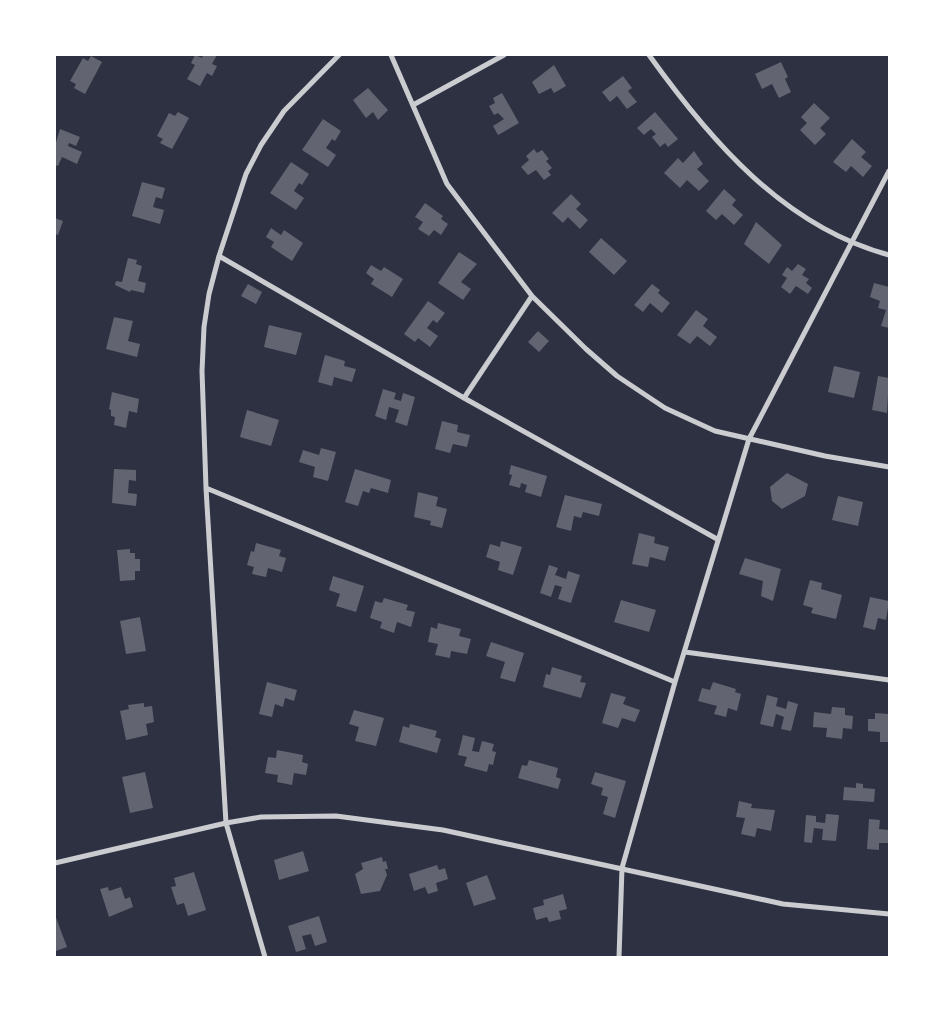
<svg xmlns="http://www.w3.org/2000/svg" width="944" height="1012" font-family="Figtree,sans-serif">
	<rect width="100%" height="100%" fill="#2d3142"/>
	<!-- building -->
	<path fill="#626471" d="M195,55L202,58L203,55H217L212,64L217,66L212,76L207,73L200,86L187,79L195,65L191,63Z
		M91,56L102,62L85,94L74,88L76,84L70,81L83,58L88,61Z
		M781,62L788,77L785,79L791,92L779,98L772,84L762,89L755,74Z
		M554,65L566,86L554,93L551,88L539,94L532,82Z
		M623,76L632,88L628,91L637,102L627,109L617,96L610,102L602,92Z
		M368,88L388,110L378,120L373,112L366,118L353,100Z
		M502,93L519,123L498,135L493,126L504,119L498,113L494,115L489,106L495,103L493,98Z
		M814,103L830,118L820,128L826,134L815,145L800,130L807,123L801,117Z
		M178,112L189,118L172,149L160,143L163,139L157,136L169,113L175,116Z
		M655,112L678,139L668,147L665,143L660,147L652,137L656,134L651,129L644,135L637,128Z
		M323,119L341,131L335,141L332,139L326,148L336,155L328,167L302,150Z
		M60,129L80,137L76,146L69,143L68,146L82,152L77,164L62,157L58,166L55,165V146Z
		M852,139L866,152L861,157L872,166L863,177L851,166L846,172L833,162Z
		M534,149L537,153L542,150L549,159L546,161L552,168L548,171L551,175L544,180L536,170L528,175L521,167L529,160L526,156Z
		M694,151L703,164L697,169L709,181L699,191L687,180L680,188L664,173L678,158L683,163Z
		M291,162L309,174L302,185L299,183L294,191L304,198L296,210L270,193Z
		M142,182L165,188L162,199L156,197L153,207L164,210L160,224L132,216Z
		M724,189L736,200L732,205L743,215L734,225L722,214L716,220L706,211Z
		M571,194L581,204L576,209L588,220L580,229L568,217L563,223L552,213Z
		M425,203L443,216L441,219L448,224L441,235L434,230L429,236L418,229L423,222L415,217Z
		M55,218L63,221L58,235L55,234Z
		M756,222L782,245L769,264L744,244Z
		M271,228L281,235L284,230L303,243L292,261L271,247L274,242L266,237Z
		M601,238L627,261L614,275L589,252Z
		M459,252L477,264L461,282L471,289L463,300L438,283Z
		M128,258L137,260L136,264L142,266L138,281L146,283L144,293L131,290L130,292L115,285L116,281L122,282Z
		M798,264L806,269L802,275L809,279L806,283L812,288L808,294L796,286L790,294L781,287L787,278L782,275L787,267L792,271Z
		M371,265L381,271L384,267L403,279L392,297L371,284L374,279L366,273Z
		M874,283L889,287V328L881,326L886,310L878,308L880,301L870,297Z
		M248,284L262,292L256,304L241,296Z
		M652,284L660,290L658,293L670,303L662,313L650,303L643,312L634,305Z
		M428,301L445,313L437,323L433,320L427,328L438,336L430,347L418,338L415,342L404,334Z
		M696,310L708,319L703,326L717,337L710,346L697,336L690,344L677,335Z
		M114,317L133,321L128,341L140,344L137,357L106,349Z
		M269,325L302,333L296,355L264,347Z
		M538,331L549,341L539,352L528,342Z
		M325,355L345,361L344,366L356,369L352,382L334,377L332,386L318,382Z
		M834,366L860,372L854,398L828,392Z
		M878,376L889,378L887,413L872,410Z
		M383,389L396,393L394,399L401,401L403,393L415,397L407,426L395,422L399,410L389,407L386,420L375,416Z
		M112,392L139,399L137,413L129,411L126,428L114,425L115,417L111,416V410L109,409Z
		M247,410L279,420L271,446L240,437Z
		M442,421L458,425L457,432L470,435L467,447L453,444L450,453L435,449Z
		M321,448L336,452L328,481L313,477L315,467L299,462L303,450L319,455Z
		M511,465L547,476L541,497L525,492L527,485L521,483L520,488L509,485L512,475L509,474Z
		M114,469L136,470V481L129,480L128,493L137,494L136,506L112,503Z
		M355,469L391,480L388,493L371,488L369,493L363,491L358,506L345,502Z
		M787,473L808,484L805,496L782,509L772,501L770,487Z
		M418,492L438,497L436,506L447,509L442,528L430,525L431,521L414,517Z
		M565,495L602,504L599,516L583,512L581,518L574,516L571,531L556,527Z
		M838,496L863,502L858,526L832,520Z
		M639,533L655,537L654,543L669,547L665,561L650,557L648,567L632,564Z
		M501,541L522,547L513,575L498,570L500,562L486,557L490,544L500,547Z
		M256,543L281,550L279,556L286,558L282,572L268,568L266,577L252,574L254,567L247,565L251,551L254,552Z
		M130,549V553H135V559H140V571H135V580L120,581L117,550Z
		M745,558L781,569L773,601L761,596L763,581L739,574Z
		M549,565L558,568L555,575L566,579L568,571L580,575L571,603L558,599L562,587L555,585L551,597L540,593Z
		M333,576L364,586L356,612L336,606L340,594L329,590Z
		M810,580L822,583L821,589L842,595L836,619L811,613L813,608L803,605Z
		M870,597L889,601L886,620L878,618L875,630L863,627Z
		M384,598L408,605L406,610L415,612L411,627L397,622L394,633L380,628L382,622L370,618L375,601L382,603Z
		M621,600L656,610L649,632L614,622Z
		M140,617L146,651L126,654L120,621Z
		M438,623L461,629L459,636L471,639L467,654L451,651L450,658L435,655L438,644L428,642L431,627L437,629Z
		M491,642L524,653L515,682L500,678L505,662L486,656Z
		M552,667L582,676L580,682L586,683L581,698L543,687L546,674L550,675Z
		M267,682L297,690L294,701L285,698L283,707L275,704L272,717L259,714Z
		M713,682L736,689L735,692L741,694L737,711L728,708L726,717L714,714L717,706L698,701L702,688L710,690Z
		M611,693L626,697L623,704L640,710L635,722L622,718L618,728L602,723Z
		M767,695L778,698L776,706L786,709L788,701L798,704L791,731L781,729L784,717L776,714L773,727L760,724Z
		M144,703V707L152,706L154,722L146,724L148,735L126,740L120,711L129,709L128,705Z
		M832,707L845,708V715L853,716L852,729L843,728L842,739L826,737L827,728L813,727L814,712L831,714Z
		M354,710L384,718L376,746L355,741L359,727L349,724Z
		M875,713L889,714V742H880V732L868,731V719H875Z
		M410,724L437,731L435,737L441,739L437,753L399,742L403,726L409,728Z
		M463,735L475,738L472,751L479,752L482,741L494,744L492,751L496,752L493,765L489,764L487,772L464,766L467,757L458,755Z
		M277,750L303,755L302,762L308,764L306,775L294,773L292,785L277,782L278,775L265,773L268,757L276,758Z
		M529,760L558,768L556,777L561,779L558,789L518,778L522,765L527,766Z
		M145,772L153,808L130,813L122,777Z
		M595,772L626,781L615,818L603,814L608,797L601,795L603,788L591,784Z
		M856,783L863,784V788L875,789L874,802L843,800L844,787L856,788Z
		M739,801L752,804L751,808L775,810L771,831L757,828L755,837L741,834L745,818L736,817Z
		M826,814L839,815L836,841L822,840L823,829L814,828L812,843L804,842L806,815L816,816V822L825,823Z
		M869,819L880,820L879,829L889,830V843H879V850L867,849Z
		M303,851L309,871L279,880L274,860Z
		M382,857L383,862L386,861L388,869H385L387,875L380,891L361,894L355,874L363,869L361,863Z
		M437,865L439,870L445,868L448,879L436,883L438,891L428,894L425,887L414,891L409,874Z
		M194,872L206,910L188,916L184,903L177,905L171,887L176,886L174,878Z
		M487,875L496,899L474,906L466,883Z
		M108,887L109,891L121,887L125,899L130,897L133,907L109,917L100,889Z
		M563,894L567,909L559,911L561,919L549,922L547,917L536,920L533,908L544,905L543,900Z
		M55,915L67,947L56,951L55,949Z
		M319,916L327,942L315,946L311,934L302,936L306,949L296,952L288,926Z"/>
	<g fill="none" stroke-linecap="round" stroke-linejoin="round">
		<!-- minor -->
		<path stroke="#caccd0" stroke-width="5" d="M391,55L447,184L532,296L586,349L617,376L665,408L715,431L825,456L889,467
			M649,55C710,140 784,227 889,255
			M413,105L504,55
			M219,256L464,398L717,539
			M464,398L532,296
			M206,488L675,682
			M685,652L889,680
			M55,863L226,823L261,817L336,816L443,830L783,904L889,914
			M265,957L226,823L206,488L202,371L204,327L209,294L219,256L246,174L261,145L284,111L339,55
			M619,957L622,868L675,682L749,439L889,171"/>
	</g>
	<!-- border -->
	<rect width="944" height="1012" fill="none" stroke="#ffffff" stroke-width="112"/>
</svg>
